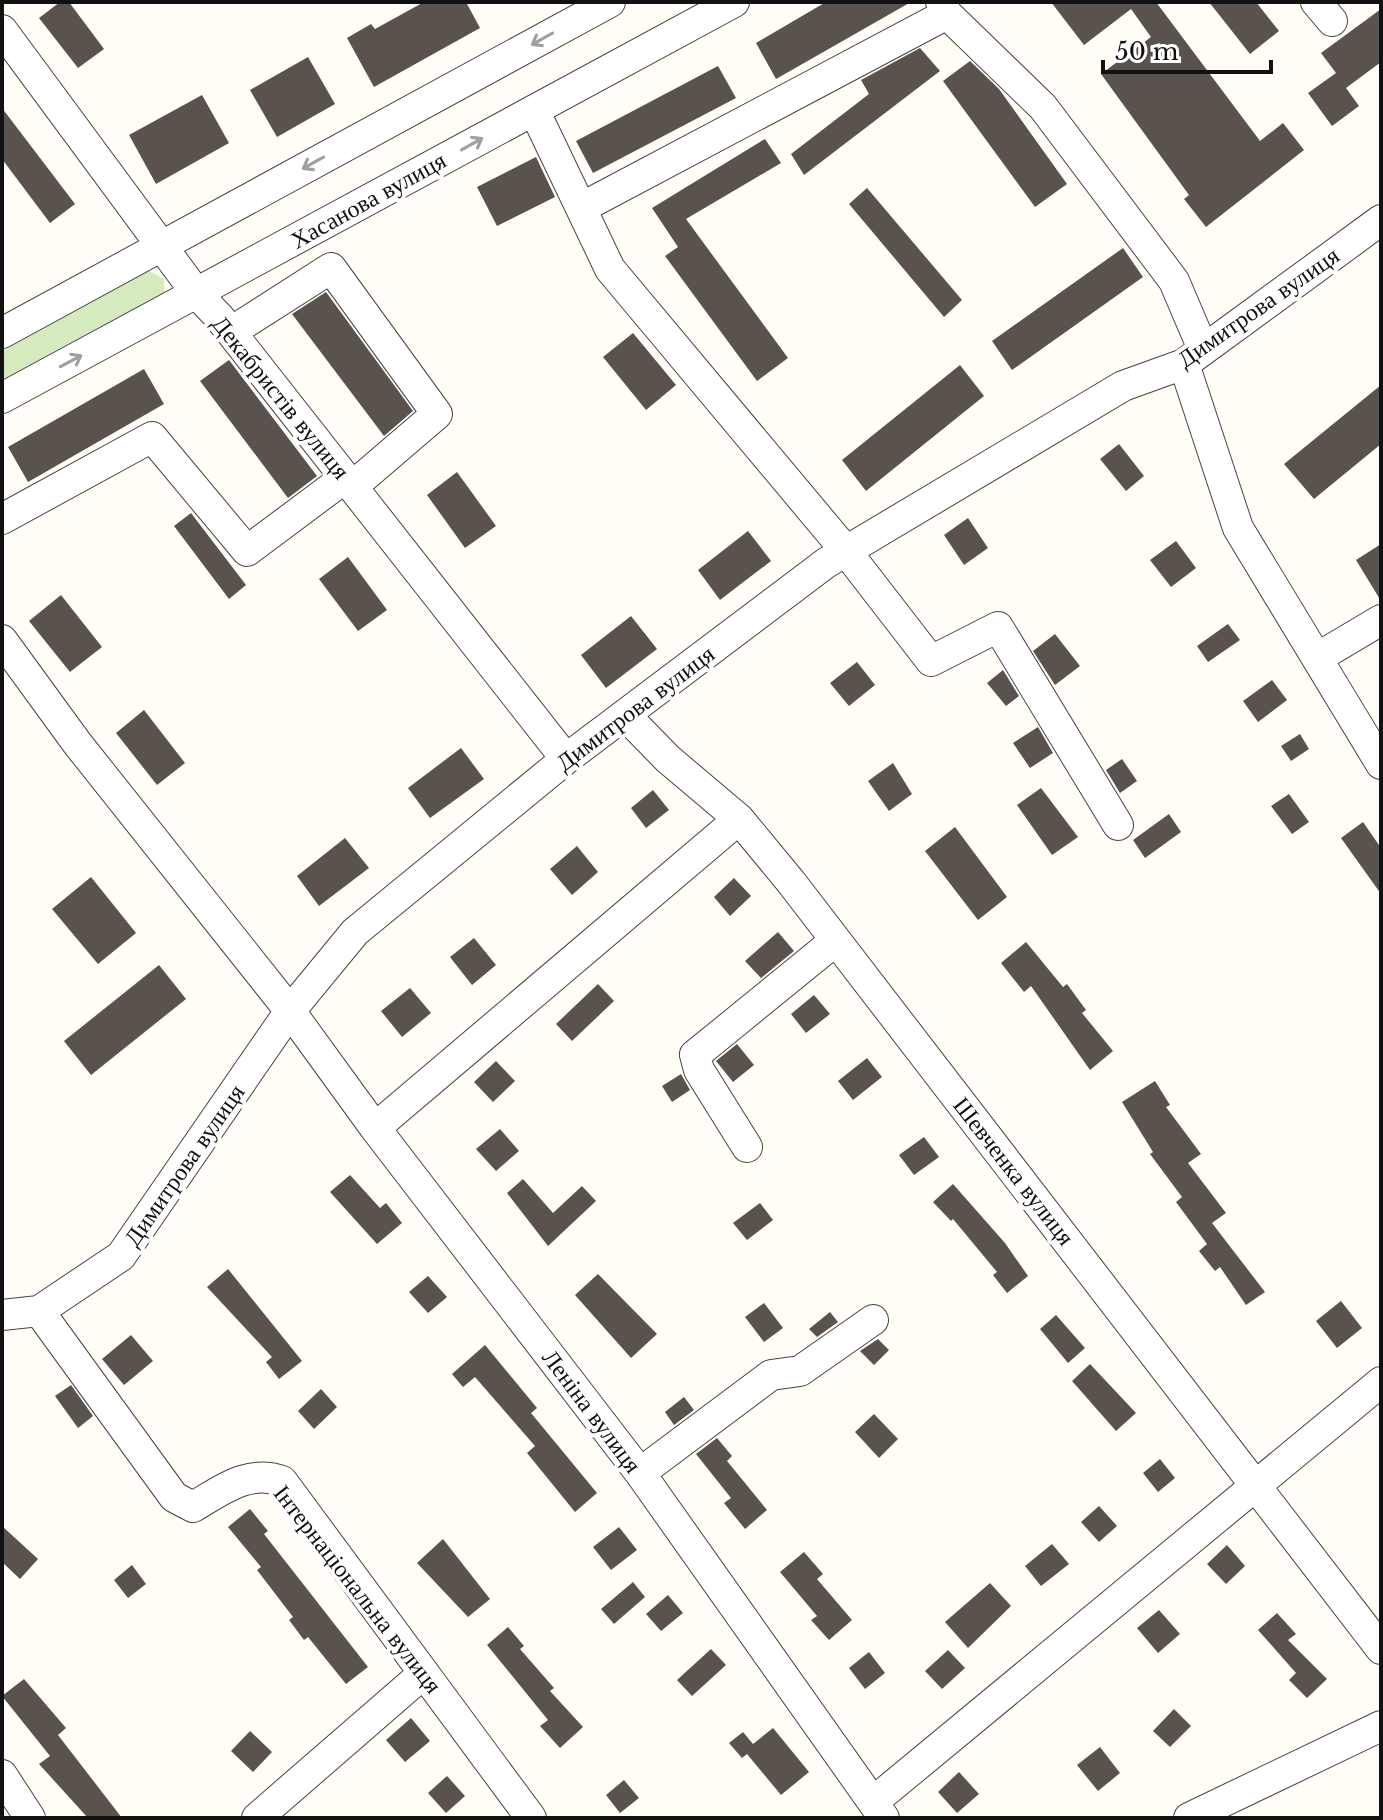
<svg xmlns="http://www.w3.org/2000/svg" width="1383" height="1820" font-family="'Libre Baskerville',serif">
	<rect width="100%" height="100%" fill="#fffdf5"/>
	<!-- green -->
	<path fill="#d5ebbd" d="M148,270L164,279L165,297L2,385V349Z"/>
	<!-- building -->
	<path fill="#5a524d" d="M60,2H69L104,49L78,68L39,18Z
		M424,2H466L480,28L374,87L347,38L371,24L375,29Z
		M826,2H911L776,79L756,43Z
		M1051,2H1156L1260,141L1283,123L1304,150L1206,227L1184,199L1189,195L1101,74L1151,37L1131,9L1084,45Z
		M1209,2H1256L1279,31L1250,54Z
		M1381,9V62L1346,88L1359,106L1332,126L1308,93L1336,73L1321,53Z
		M920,48L940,71L804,175L791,154L869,94L861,80Z
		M308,57L335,104L277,137L250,90Z
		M970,61L999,89L1067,184L1035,207L943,81Z
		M718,66L736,98L593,173L576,141Z
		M202,95L229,143L156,184L129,135Z
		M2,108L75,204L50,223L2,159Z
		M765,139L781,163L686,219L788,358L757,381L665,256L678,247L652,208Z
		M536,157L555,197L497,226L477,187Z
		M867,188L962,300L944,317L849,204Z
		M1123,248L1143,277L1012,370L992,341Z
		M326,292L413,411L384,436L292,314Z
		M633,333L676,385L646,410L603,357Z
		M229,360L317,476L288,498L200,381Z
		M960,365L984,396L866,491L842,460Z
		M144,369L164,404L28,482L8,447Z
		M1381,385V444L1314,499L1284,464Z
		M1119,444L1144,476L1126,491L1100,459Z
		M457,472L496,526L465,548L427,495Z
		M191,513L246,585L229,599L174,526Z
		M968,518L988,548L964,565L944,535Z
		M748,531L771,561L720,600L698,570Z
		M1176,541L1196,568L1171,587L1150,560Z
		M1381,544V601L1356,560Z
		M348,557L387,610L358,631L319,579Z
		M61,595L102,647L70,672L29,621Z
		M631,616L657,649L606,688L581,655Z
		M1228,624L1240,640L1208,662L1197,646Z
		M1055,634L1080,666L1055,685L1033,651Z
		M857,662L875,685L849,706L830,683Z
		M1003,670L1019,696L1006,706L987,683Z
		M1272,680L1287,700L1258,722L1243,701Z
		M144,710L185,763L157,785L116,733Z
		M1038,727L1053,753L1030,768L1013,743Z
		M1300,734L1309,749L1291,761L1281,746Z
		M461,748L484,779L430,818L408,788Z
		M1122,759L1137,781L1120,793L1106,770Z
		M893,763L912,794L889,811L868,781Z
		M1041,788L1078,837L1052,855L1017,805Z
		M653,790L669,810L646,828L631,808Z
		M1289,794L1309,822L1292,834L1271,806Z
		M1169,814L1181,832L1145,858L1133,840Z
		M1363,822L1381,848V894L1341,838Z
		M955,827L1007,897L978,920L925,851Z
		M345,838L369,868L319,906L297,876Z
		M577,846L598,872L572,895L550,869Z
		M91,877L136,933L98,964L52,909Z
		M734,878L751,896L730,916L714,897Z
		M778,932L794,951L761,978L745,961Z
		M474,938L496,965L472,985L450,957Z
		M1026,942L1063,987L1067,984L1086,1010L1082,1013L1113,1051L1090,1070L1031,986L1024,992L1001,963Z
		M159,965L186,999L91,1075L64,1041Z
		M598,984L614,1001L572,1041L556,1024Z
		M410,988L431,1013L402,1037L381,1011Z
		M814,995L830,1014L806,1033L791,1014Z
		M737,1044L754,1065L733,1082L716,1061Z
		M867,1058L882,1077L853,1100L838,1081Z
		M496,1061L515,1081L493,1102L474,1082Z
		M681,1074L690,1090L672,1102L662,1086Z
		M1155,1081L1170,1105L1166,1107L1201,1154L1188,1163L1226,1213L1212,1223L1265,1292L1246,1305L1220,1267L1215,1271L1199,1251L1207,1244L1176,1202L1182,1197L1150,1154L1153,1152L1122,1102Z
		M500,1129L519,1151L496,1171L476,1149Z
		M924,1137L939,1157L914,1175L899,1155Z
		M350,1175L380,1208L386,1203L402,1223L377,1244L330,1192Z
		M523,1179L553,1213L582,1186L596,1201L548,1246L507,1193Z
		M953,1184L1005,1243L1028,1276L1007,1293L993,1275L997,1272L953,1219L951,1221L933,1202Z
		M760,1203L773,1220L747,1240L733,1223Z
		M228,1269L302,1361L279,1379L266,1362L272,1357L207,1287Z
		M598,1274L657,1334L631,1358L575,1295Z
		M428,1276L447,1297L428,1313L409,1292Z
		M1341,1301L1362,1328L1337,1348L1316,1321Z
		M764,1303L783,1328L764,1342L745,1317Z
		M830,1312L838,1322L817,1337L809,1329Z
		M1056,1315L1085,1348L1068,1363L1040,1329Z
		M131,1335L153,1361L124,1385L102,1359Z
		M878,1339L889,1350L874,1365L860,1351Z
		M485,1345L537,1408L531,1413L597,1493L575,1512L527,1453L535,1446L475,1377L463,1387L452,1374Z
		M1090,1364L1136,1413L1116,1431L1072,1381Z
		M71,1385L93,1416L78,1428L55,1396Z
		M321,1389L337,1407L314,1429L298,1411Z
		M684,1397L694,1410L674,1425L665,1412Z
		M874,1414L898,1439L879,1458L855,1432Z
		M717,1438L732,1456L727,1461L767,1510L745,1529L724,1503L731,1498L696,1454Z
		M1160,1459L1175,1478L1158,1492L1143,1473Z
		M1099,1506L1117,1526L1099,1542L1081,1522Z
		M250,1509L268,1531L264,1534L368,1667L346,1684L308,1637L304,1640L289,1620L293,1617L257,1570L261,1567L228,1527Z
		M2,1526L38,1559L20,1579L2,1562Z
		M619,1527L637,1550L611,1570L593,1547Z
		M443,1539L490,1599L468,1617L417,1563Z
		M1052,1544L1069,1564L1041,1586L1025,1566Z
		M1227,1545L1245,1566L1226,1584L1207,1564Z
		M804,1552L823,1574L817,1579L852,1620L829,1640L811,1620L817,1616L780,1572Z
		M132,1565L146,1584L128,1598L114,1580Z
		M633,1582L645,1597L614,1624L601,1609Z
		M990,1583L1011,1606L968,1648L945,1622Z
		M668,1595L683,1613L661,1631L646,1614Z
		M1159,1610L1180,1634L1158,1653L1137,1628Z
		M1277,1613L1296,1634L1288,1640L1327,1679L1307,1698L1289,1680L1296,1673L1258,1630Z
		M508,1627L524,1646L520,1649L554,1688L550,1691L583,1727L560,1748L540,1726L548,1720L487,1645Z
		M711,1649L726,1665L692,1696L677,1680Z
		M948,1650L965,1668L942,1689L925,1671Z
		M869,1652L885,1673L865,1689L849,1668Z
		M24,1679L66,1728L58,1735L122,1818H88L39,1764L50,1756L2,1696Z
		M1174,1709L1191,1726L1170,1747L1153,1731Z
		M411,1718L430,1741L405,1762L386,1740Z
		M773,1728L809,1772L781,1795L747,1754L742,1758L729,1743L743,1732L753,1744Z
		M250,1731L272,1752L253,1772L231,1751Z
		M1100,1747L1120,1773L1098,1791L1077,1765Z
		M959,1772L979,1794L957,1813L938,1792Z
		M447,1776L465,1796L446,1813L428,1793Z
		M624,1780L639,1798L620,1813L606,1795Z"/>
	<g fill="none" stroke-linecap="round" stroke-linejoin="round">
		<!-- minor casing -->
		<g stroke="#444" stroke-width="32">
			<path id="minor" d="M941,2L947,14L1043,107L1174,281L1203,349
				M1316,2L1332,21
				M2,30L197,294L219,317L566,759
				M534,110L610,269L846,551L931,661L998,627L1118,825
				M581,208L947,14
				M231,332L331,268L437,414L353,486
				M2,333L610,2
				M1184,364L1238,528L1381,764
				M2,398L734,2
				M2,519L152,437L247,551L346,477
				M2,640L77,743L290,1011L375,1128L640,1473L884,1818
				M1317,658L1381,620
				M625,715L668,759L739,819L791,882L1381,1649
				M375,1128L739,819
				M747,1147L699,1070L695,1055L835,941
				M39,1311L174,1497L193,1507C222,1490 248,1469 282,1481L531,1818
				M2,1315L39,1311L121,1256L290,1011L355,932L566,759L826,563L1123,386L1184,364L1381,220
				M640,1473L771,1375L800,1371L873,1320
				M2,1775L30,1818
				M873,1802L1381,1382
				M257,1818L424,1673
				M1189,1818L1381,1726"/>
		</g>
		<!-- minor -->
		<use href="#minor" stroke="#fff" stroke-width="30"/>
	</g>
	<!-- one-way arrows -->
	<defs><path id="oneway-shaft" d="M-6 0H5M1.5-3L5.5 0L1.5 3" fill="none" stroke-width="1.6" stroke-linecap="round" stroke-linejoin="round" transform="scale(2)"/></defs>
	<g stroke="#a0a0a0">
		<use href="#oneway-shaft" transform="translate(542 39) rotate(151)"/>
		<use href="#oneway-shaft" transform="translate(472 144) rotate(-29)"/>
		<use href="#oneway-shaft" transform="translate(313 163) rotate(151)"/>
		<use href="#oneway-shaft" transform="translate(71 361) rotate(-28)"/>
	</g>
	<g text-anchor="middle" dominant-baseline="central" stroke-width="8" stroke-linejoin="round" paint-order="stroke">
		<!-- street labels -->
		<g font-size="24" fill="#111" stroke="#fff">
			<text transform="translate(368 200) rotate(-29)">Хасанова вулиця</text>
			<text transform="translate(1258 307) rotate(-35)">Димитрова вулиця</text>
			<text transform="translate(281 397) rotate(51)">Декабристів вулиця</text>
			<text transform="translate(635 708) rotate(-37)">Димитрова вулиця</text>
			<text transform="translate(184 1165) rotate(-55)">Димитрова вулиця</text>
			<text transform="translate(1014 1171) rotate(52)">Шевченка вулиця</text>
			<text transform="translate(592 1411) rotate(53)">Леніна вулиця</text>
			<text transform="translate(358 1589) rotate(52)">Інтернаціональна вулиця</text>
		</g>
	</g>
	<!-- border -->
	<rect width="1383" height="1820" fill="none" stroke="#111111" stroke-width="8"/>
	<!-- scale -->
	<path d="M1103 60v12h168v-12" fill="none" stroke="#111111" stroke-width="4"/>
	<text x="1115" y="60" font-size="24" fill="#111111" stroke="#ffffff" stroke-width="6" paint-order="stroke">50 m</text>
</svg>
